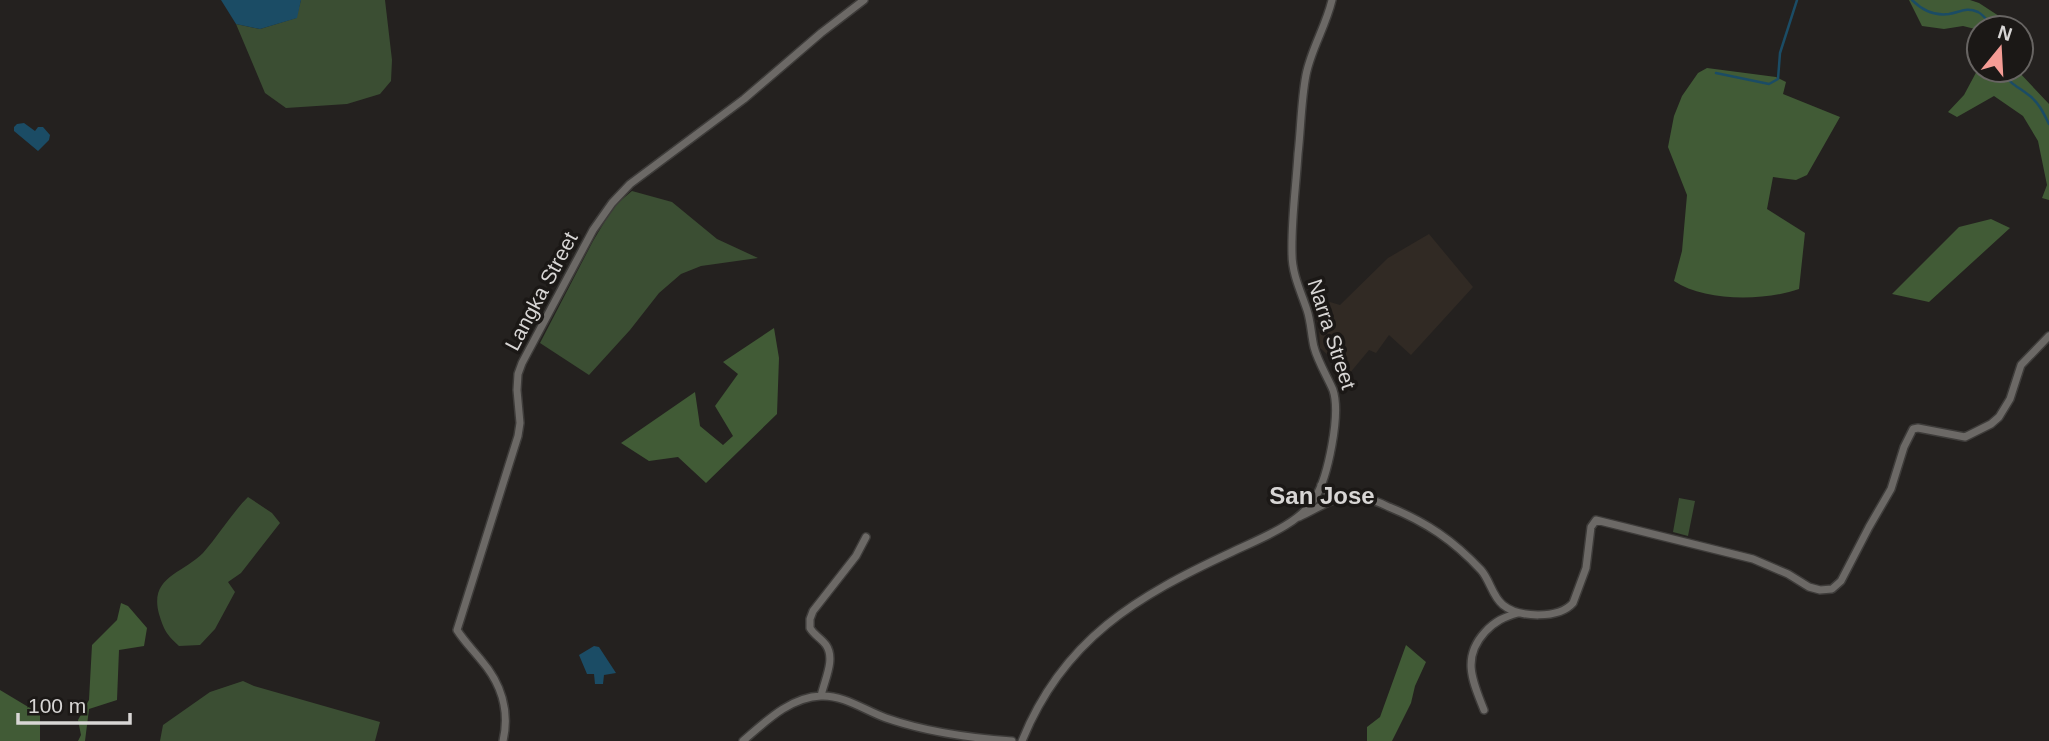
<svg xmlns="http://www.w3.org/2000/svg" width="2049" height="741" font-family="Arial,sans-serif">
	<rect width="100%" height="100%" fill="#24211f"/>
	<!-- built -->
	<path fill="#312a24" d="M1429,234L1473,287L1411,355L1389,335L1376,353L1369,350L1349,374L1320,348L1319,328L1315,315L1330,302L1340,305L1388,258Z"/>
	<!-- green -->
	<path fill="#3b4e33" d="M301,0H385L392,60L391,81L380,94L347,104L286,108L265,93L236,24L260,29L296,18Z
		M632,191L672,202L717,239L758,258L701,266L681,274L659,293L630,330L589,375L540,343L593,241L614,206Z
		M248,497L272,513L280,523L241,573L228,582L235,592L215,629L200,645L179,646C166,634 164,630 159,614C149,577 182,574 203,553C219,535 231,514 248,497Z
		M1679,498L1695,501L1688,536L1673,532Z
		M243,681L254,686L380,722L375,741H160L163,725L210,692Z"/>
	<!-- forest -->
	<path fill="#415b36" d="M1909,0H1970L1979,3L2002,18L2003,28H1979V30L1963,26L1944,29L1922,26Z
		M1979,67V70H2017L2049,104V200L2042,198L2047,185L2038,141L2023,116L1994,96L1957,117L1948,112L1964,95Z
		M1707,68L1776,77L1786,82L1783,94L1840,117L1807,175L1796,180L1773,177L1767,209L1805,233L1799,289C1765,301 1705,302 1674,281L1682,251L1687,195L1668,147L1674,116L1682,96L1698,73Z
		M1991,219L2010,228L1929,302L1892,294L1959,227Z
		M774,328L779,358L777,414L706,483L678,457L649,461L621,443L695,392L700,426L723,445L733,436L715,406L738,374L723,362Z
		M121,603L128,606L147,628L144,646L119,650L117,700L89,709L85,741H78L81,735L78,720L89,700L92,645L117,620Z
		M1406,645L1426,662L1415,686L1411,703L1392,741H1367V727L1380,717Z
		M0,690L40,714V741H0Z"/>
	<!-- water -->
	<path fill="#1b4c65" d="M221,0H301L297,18L260,29L236,24Z
		M24,123L35,131L38,127H43L50,135L49,140L38,151L14,131V127L17,124Z
		M594,646L599,647L616,673L604,675L603,684H595L594,674H587L579,655Z"/>
	<g fill="none" stroke-linecap="round" stroke-linejoin="round">
		<!-- stream -->
		<path stroke="#1b4c65" stroke-width="2.5" d="M1912,0C1922,10 1935,16 1949,14C1961,12 1966,7 1978,12C1984,15 1989,23 1994,28
			M2001,70C2012,86 2016,85 2030,96C2039,103 2044,114 2049,124
			M1716,73L1769,84L1778,79L1780,53L1797,0"/>
		<!-- street casing -->
		<g stroke="#3e3c3a" stroke-width="10">
			<path id="street" d="M1321,485L1334,499
				M1299,517C1317,509 1334,496 1353,496C1366,496 1378,502 1389,507C1426,522 1453,540 1481,570C1490,580 1492,596 1503,605C1519,618 1559,619 1573,603L1586,568L1591,527L1596,520L1753,559L1788,574L1809,587L1820,590L1832,589L1841,581L1869,527L1891,489L1904,447L1913,429L1918,428L1965,437L1991,424L1999,417L2010,399L2021,365L2049,336
				M821,696C824,681 836,659 826,645C821,638 814,635 810,628V619L813,611L856,556L866,537
				M1484,710C1473,682 1461,658 1485,632C1495,621 1504,617 1518,613
				M503,741C510,711 501,683 481,660C473,650 464,641 457,630L518,436L520,423L517,390L518,374L522,363L593,230L612,203L630,184L744,99L821,33L864,0
				M743,741C765,722 790,697 821,696C844,695 864,710 886,718C926,732 970,738 1012,741
				M1022,741C1063,639 1137,596 1232,552C1259,539 1300,524 1315,498C1328,477 1341,414 1333,390C1327,376 1318,362 1314,347C1311,334 1311,322 1307,310C1301,292 1292,274 1292,254C1291,221 1296,187 1298,154C1301,128 1301,101 1306,75C1311,49 1326,26 1332,0"/>
		</g>
		<!-- street -->
		<use href="#street" stroke="#6c6966" stroke-width="7"/>
	</g>
	<g text-anchor="middle" dominant-baseline="central" stroke-width="7" stroke-linejoin="round" paint-order="stroke">
		<!-- street labels -->
		<g font-size="21" fill="#d8d6d5" stroke="#1b1816">
			<text transform="translate(541 291) rotate(-62)">Langka Street</text>
			<text transform="translate(1332 334) rotate(72)">Narra Street</text>
		</g>
		<!-- quarter labels -->
		<g font-size="24" font-weight="bold" fill="#d8d6d5" stroke="#1b1816">
			<text x="1322" y="495">San Jose</text>
		</g>
	</g>
	<!-- north arrow -->
	<g transform="translate(2000 49) rotate(18)"><circle r="33" fill="#1b1816" stroke="#676462" stroke-width="2"/>
	<path d="M0-5L12 26L0 18L-12 26Z" fill="#f59c95"/>
	<text y="-10" font-size="19" font-weight="bold" text-anchor="middle" fill="#d8d6d5">N</text>
	</g>
	<!-- scale -->
	<path d="M18 713v10h112v-10" fill="none" stroke="#d8d6d5" stroke-width="3.5"/>
	<text x="28" y="713" font-size="21" fill="#d8d6d5" stroke="#1b1816" stroke-width="5" paint-order="stroke">100 m</text>
</svg>
